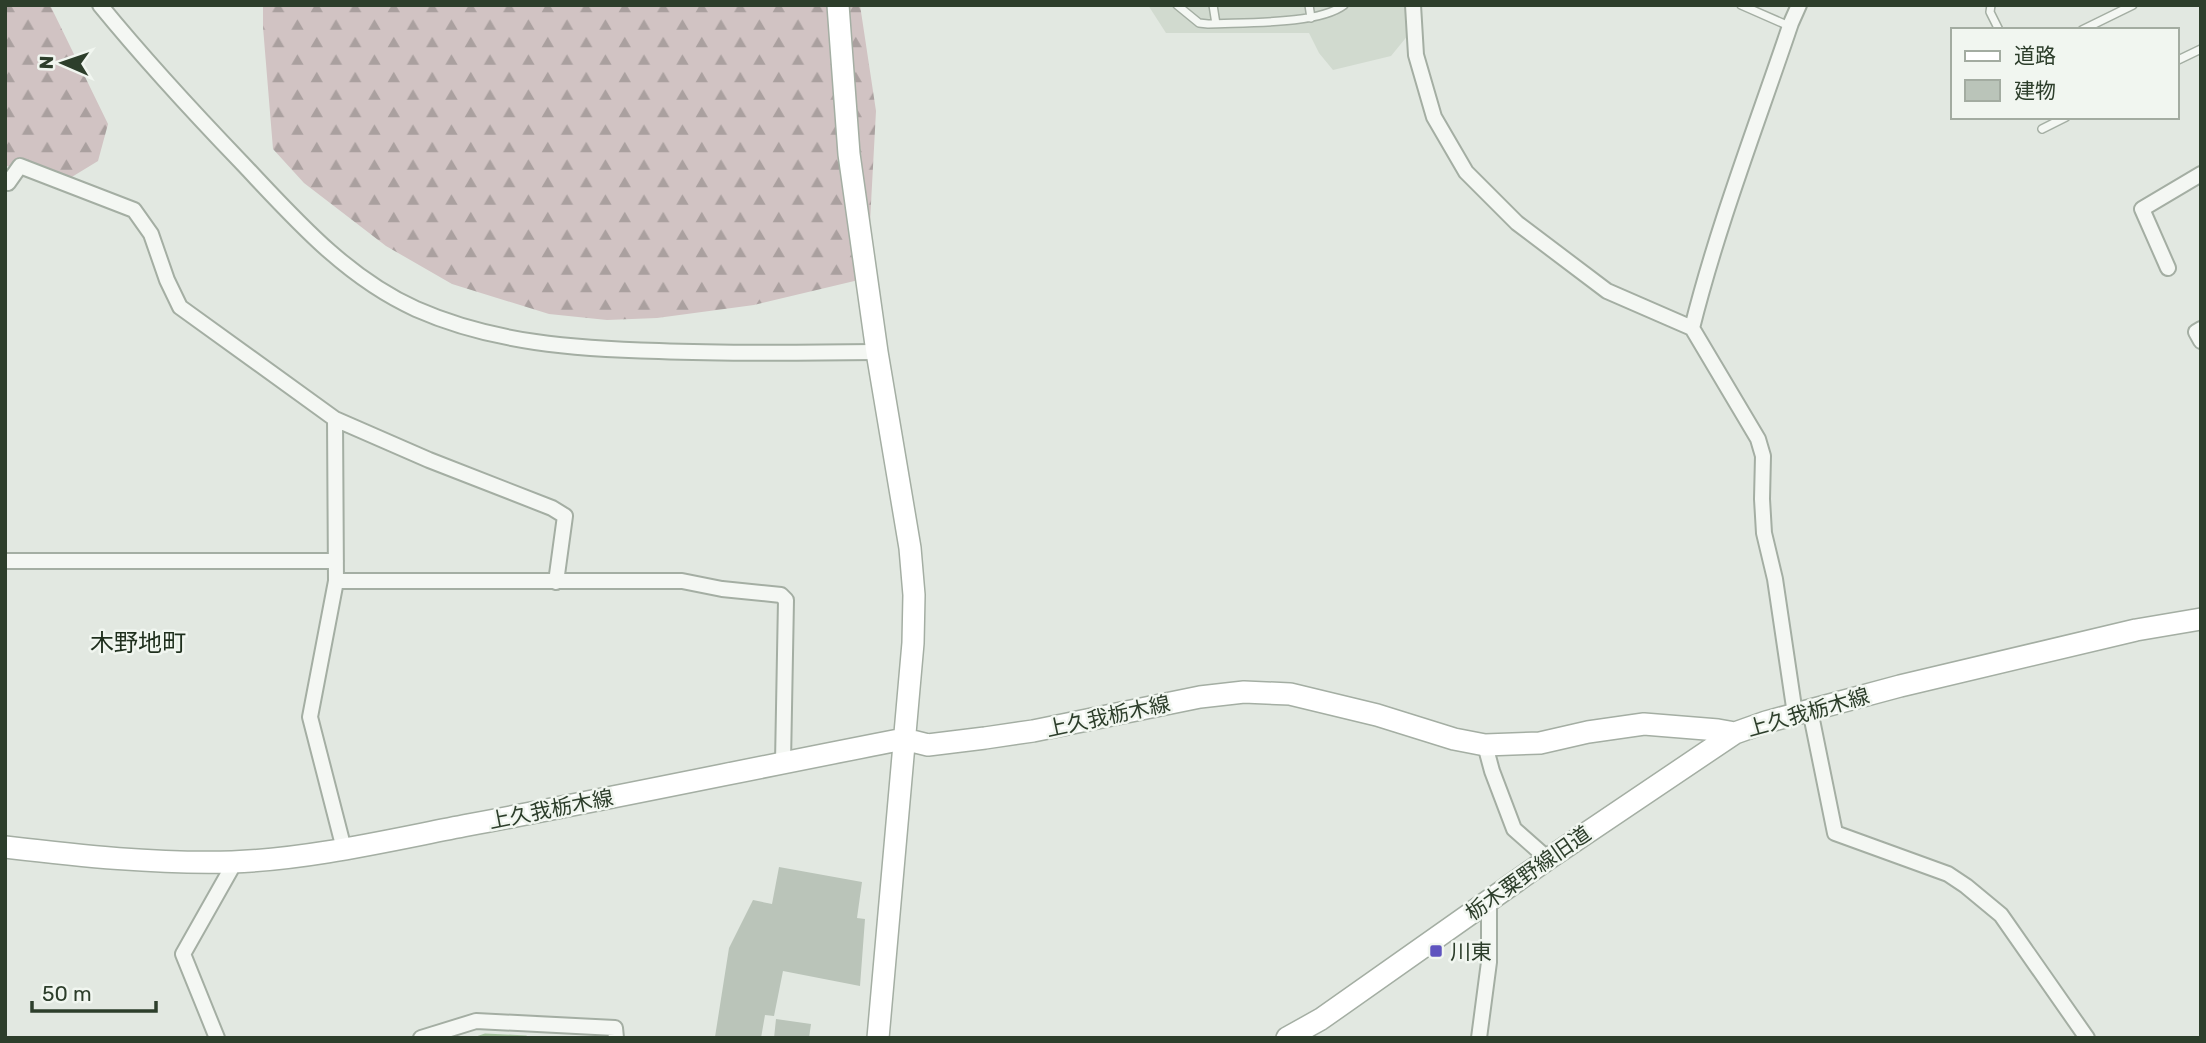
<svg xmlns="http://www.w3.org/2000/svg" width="2206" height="1043" font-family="Rubik,'Noto Sans JP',sans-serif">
	<defs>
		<pattern id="forest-firs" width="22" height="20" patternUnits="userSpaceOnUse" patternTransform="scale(1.75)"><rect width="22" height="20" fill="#d1c3c3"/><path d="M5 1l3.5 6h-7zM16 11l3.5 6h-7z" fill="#aaa09f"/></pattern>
	</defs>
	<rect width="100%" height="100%" fill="#e2e8e1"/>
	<!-- built -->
	<path fill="#d1dacf" d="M1148,5H1409V34L1391,56L1333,70L1319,53L1309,33H1166Z"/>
	<!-- forest -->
	<path fill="url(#forest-firs)" d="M5,5H50L108,124L98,161L57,186L5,165Z
		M263,5H860L876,111L867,278L754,305L657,318L607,320L549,314L452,284L386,246L304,183L273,149L263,27Z"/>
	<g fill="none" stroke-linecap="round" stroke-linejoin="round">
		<!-- stream -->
		<path stroke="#a8c4a0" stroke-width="5" d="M479,1038L485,1036L526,1038"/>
	</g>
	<!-- building -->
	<path fill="#bac4b9" d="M779,867L862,882L857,918L865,919L860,986L783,971L774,1016L765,1015L761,1038L715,1037L729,948L753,900L772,904Z
		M776,1019L811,1024L809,1038H774Z"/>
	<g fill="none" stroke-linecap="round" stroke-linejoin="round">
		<!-- lane casing -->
		<g stroke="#a4aea3" stroke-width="10">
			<path id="lane" d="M1177,5L1199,23L1208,24C1242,22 1318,25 1344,5
				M1213,5L1216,24
				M1309,5L1311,18
				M1741,5L1789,26
				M1991,5L1990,12L1999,30
				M2082,30L2133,5
				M2176,61L2201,49
				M2042,129L2066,117"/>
		</g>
		<!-- street casing -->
		<g stroke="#a4aea3" stroke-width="18">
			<path id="street" d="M100,5C145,60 193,112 242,163C294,218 345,277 416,309C493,343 576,349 659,351C732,354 804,353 877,352
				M1413,5L1416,55L1434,117L1466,172L1517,223L1607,291L1692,328L1758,439L1763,456L1762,499L1764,533L1775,579L1795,714
				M5,181L8,183L20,166L134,210L151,234L167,280L180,307L335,419L429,460L552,508L565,516L556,582
				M2168,268L2142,209L2201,174
				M1692,328C1718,224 1757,124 1791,23L1799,5
				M2201,329L2196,332L2201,341
				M335,419L336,581L310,717L344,849
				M5,561H336
				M336,581H682L722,589L781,595L786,600L783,762
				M1810,710L1835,833L1948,874L1966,886L2001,915L2087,1038
				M1485,745L1492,771L1514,829L1548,859
				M217,1038L183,954L235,862
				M421,1038L476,1021L615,1028L616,1038
				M1479,1038L1489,962V900"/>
		</g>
		<!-- secondary casing -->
		<g stroke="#a4aea3" stroke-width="24">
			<path id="secondary" d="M838,5L849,154L877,352L910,548L914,595L913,643L878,1038
				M5,847C81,856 156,864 232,862C311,859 390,840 468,825C614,798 759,767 904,739L928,745L985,738L1033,731L1200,697L1244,692L1290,694L1377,715L1454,739L1485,745L1540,743L1588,732L1644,724L1718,730L1735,733
				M1287,1038L1321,1019L1548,859L1735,733L1766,722L1900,686L2136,630L2201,619"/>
		</g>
		<!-- lane -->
		<use href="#lane" stroke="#f4f7f3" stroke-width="7"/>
		<!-- street -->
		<use href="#street" stroke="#f4f7f3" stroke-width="14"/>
		<!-- secondary -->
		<use href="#secondary" stroke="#fff" stroke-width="21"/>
	</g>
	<!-- markers -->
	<rect fill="#5f54bf" stroke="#f1f6f0" stroke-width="2.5" x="1429" y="944" width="14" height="14" rx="3.5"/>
	<g text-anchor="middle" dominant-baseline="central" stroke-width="5" stroke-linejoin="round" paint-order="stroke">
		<!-- street labels -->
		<g font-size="21" fill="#2d3e2b" stroke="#f1f6f0">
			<text transform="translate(1808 712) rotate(-16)">上久我栃木線</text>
			<text transform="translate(1108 716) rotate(-12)">上久我栃木線</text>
			<text transform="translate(551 809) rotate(-11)">上久我栃木線</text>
			<text transform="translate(1528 873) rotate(-35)">栃木粟野線旧道</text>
		</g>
		<!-- poi labels -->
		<g font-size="21" fill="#2d3e2b" stroke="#f1f6f0" text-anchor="start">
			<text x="1450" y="951">川東</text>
		</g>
		<!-- quarter labels -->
		<g font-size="24" fill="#1f2f1d" stroke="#f1f6f0">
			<text x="138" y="643">木野地町</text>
		</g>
	</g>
	<!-- border -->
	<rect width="2206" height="1043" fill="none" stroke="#2d3e2b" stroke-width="14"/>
	<!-- legend -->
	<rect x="1951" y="28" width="228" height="91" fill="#f1f6f0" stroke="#a3aca1" stroke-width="2"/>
	<rect x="1965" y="51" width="35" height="10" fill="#ffffff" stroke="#a3aca1" stroke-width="2"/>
	<text x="2014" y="63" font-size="21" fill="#2d3e2b">道路</text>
	<rect x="1965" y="80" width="35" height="21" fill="#bac4b9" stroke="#a3aca1" stroke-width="2"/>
	<text x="2014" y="98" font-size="21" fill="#2d3e2b">建物</text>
	<!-- north arrow -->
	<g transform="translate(63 63) rotate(272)" stroke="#f1f6f0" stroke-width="5" paint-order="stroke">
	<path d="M0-5L12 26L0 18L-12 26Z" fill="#2d3e2b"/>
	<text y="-10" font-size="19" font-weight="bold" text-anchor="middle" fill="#2d3e2b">N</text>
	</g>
	<!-- scale -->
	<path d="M32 1001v10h124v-10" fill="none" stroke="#2d3e2b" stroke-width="3.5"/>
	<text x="42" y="1001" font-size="21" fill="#2d3e2b" stroke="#f1f6f0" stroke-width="5" paint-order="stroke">50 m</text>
</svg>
